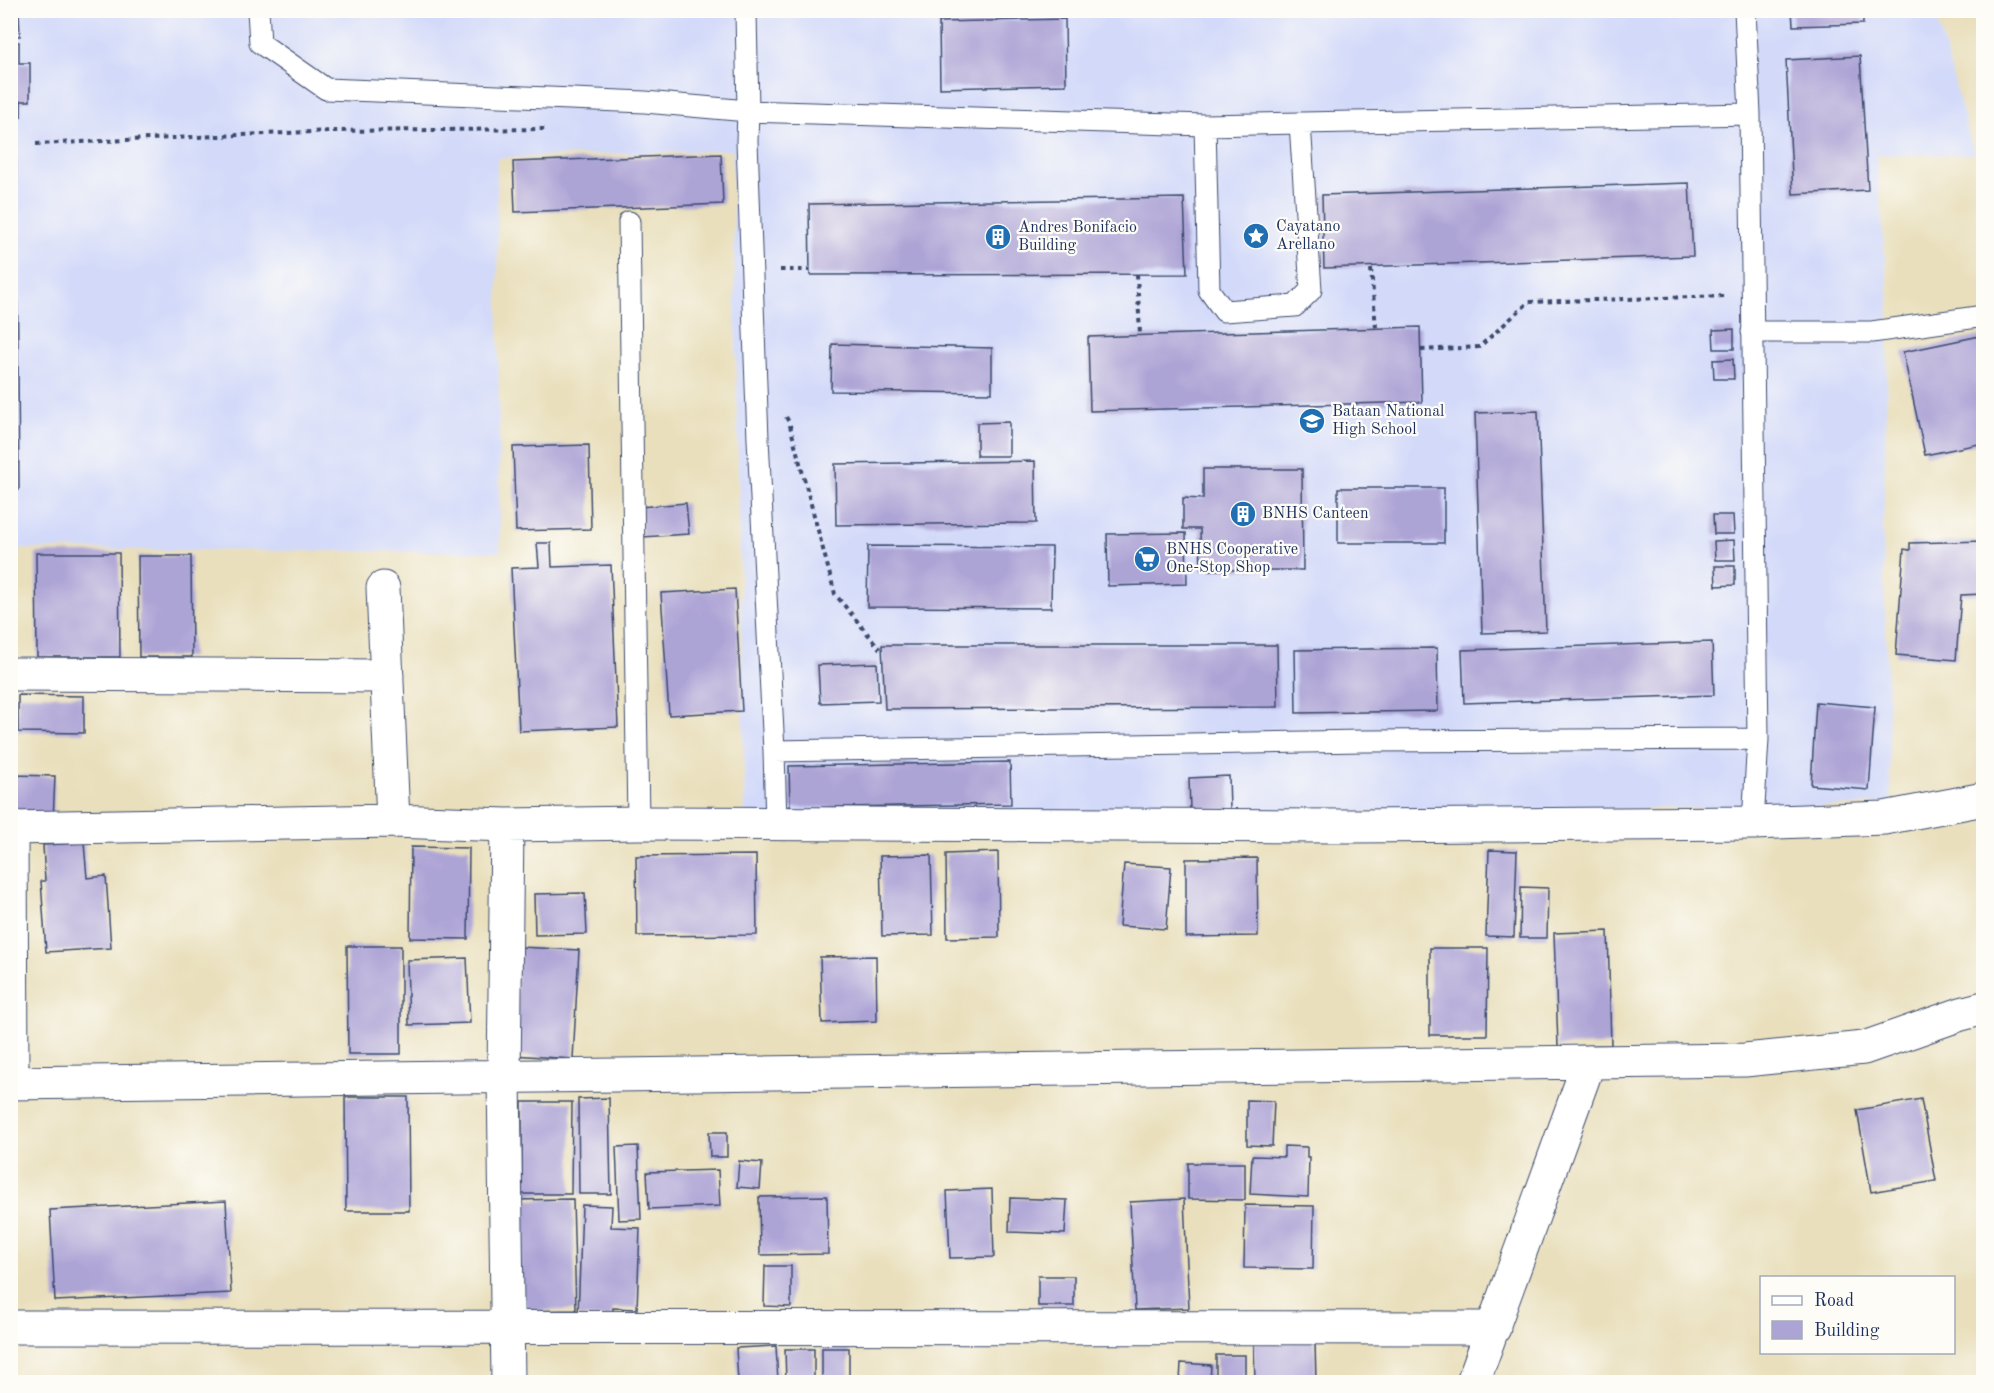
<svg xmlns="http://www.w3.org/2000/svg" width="1994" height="1393" font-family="'Old Standard TT',serif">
	<rect width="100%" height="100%" fill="#fdfcf7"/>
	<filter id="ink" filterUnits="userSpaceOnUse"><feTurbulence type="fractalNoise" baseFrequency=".0167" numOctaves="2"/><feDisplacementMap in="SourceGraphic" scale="12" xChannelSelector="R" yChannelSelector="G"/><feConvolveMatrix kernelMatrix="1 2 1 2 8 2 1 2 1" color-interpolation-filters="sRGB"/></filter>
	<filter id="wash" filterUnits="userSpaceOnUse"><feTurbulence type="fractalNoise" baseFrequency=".008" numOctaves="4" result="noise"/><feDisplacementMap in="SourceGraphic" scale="24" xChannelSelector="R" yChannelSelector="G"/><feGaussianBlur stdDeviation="1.35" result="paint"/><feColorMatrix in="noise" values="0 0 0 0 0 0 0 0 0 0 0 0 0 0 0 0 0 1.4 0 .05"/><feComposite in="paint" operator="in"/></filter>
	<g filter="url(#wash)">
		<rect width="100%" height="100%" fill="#e9dfbc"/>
		<!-- built -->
		<path fill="#d2d9f9" d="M11,11H1935L1974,154L1876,155L1889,300L1883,536L1891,802L1852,806L1247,814L745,816L732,150L497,158L500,552L11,549Z"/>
		<g id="blocks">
			<!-- building -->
			<path fill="#ada4d6" d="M10,10H19L20,36H10Z
				M1792,10H1863V24L1793,26Z
				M1065,19L1066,85L940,88L939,22Z
				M10,42H19V63H30V101H21V117H10Z
				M1860,56L1868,190L1793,194L1786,60Z
				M10,120H16L19,490H10Z
				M721,154L723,204L515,212L513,162Z
				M1689,183L1693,256L1324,268L1322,195Z
				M1184,198L1187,274L810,275L809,204Z
				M1420,327L1422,402L1090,411L1088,337Z
				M1734,329V349H1714L1713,330Z
				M1980,336L1984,350V443L1925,455L1903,352Z
				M832,344L992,348V393L831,391Z
				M1733,359L1734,379H1714L1713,360Z
				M1538,411L1546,631L1482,633L1475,413Z
				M1009,422V456H977V423Z
				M589,445L591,529L516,531L513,447Z
				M1035,461L1036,523L836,525L835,464Z
				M1203,469H1302L1303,570H1201L1200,529H1183V498L1203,499Z
				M1338,488H1444V543H1338Z
				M686,503L689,534L642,537L640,507Z
				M1713,515H1733L1734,534H1714Z
				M1186,533L1187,584L1108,586L1107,534Z
				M1734,540L1735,560H1715L1714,541Z
				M1984,541V594L1961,595L1956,660L1896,655L1904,549L1910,550V543Z
				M537,543H551L552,567L611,565L618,727L519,731L511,568L539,567Z
				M868,546L1052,547L1051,608L867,607Z
				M36,553H119L120,657H37Z
				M138,556H191L192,657H139Z
				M1715,566H1735V585L1716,586Z
				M735,589L742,711L669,715L661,593Z
				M1712,642L1714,695L1464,703L1462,650Z
				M882,645H1277L1278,707L885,709Z
				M1437,648L1438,711L1296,713L1295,650Z
				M877,663L879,701L820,703L818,665Z
				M18,695L84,696V733L18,732Z
				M1816,702L1875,707L1869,790L1811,785Z
				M1010,762L1011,804L790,808L789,766Z
				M10,775L55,776L53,821L10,820Z
				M1229,776L1230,809L1190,811L1189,778Z
				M84,843L87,878L106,876L111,948L46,952L41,881H45L43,845Z
				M411,847L469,848L468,939L410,938Z
				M1489,850L1517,851L1514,937L1486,936Z
				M998,852L999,937L947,938L946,854Z
				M756,855L757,935L637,936L636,856Z
				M931,855L933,935L882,936L880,856Z
				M1257,858L1258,936L1186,937V859Z
				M1124,864L1171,867L1166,929L1119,926Z
				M1521,887L1548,888L1547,938H1520Z
				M585,893L587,934L535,935L534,894Z
				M1608,931L1611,1045L1558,1046L1554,933Z
				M347,946H401V1054H348Z
				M519,947L579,950L573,1059L513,1055Z
				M1430,948H1488L1487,1035H1430Z
				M876,956L877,1021L822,1023L820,957Z
				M467,958L470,1023L409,1025L407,960Z
				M345,1097H408L409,1211H346Z
				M609,1098L611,1194H579L578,1099Z
				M1921,1099L1936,1181L1871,1192L1857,1110Z
				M1247,1100L1274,1101L1272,1146L1247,1145Z
				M522,1102H572L571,1194H522Z
				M709,1132H727V1157H710Z
				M638,1146L641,1219L619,1220L616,1147Z
				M1284,1146L1307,1147V1157H1309L1308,1197L1250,1194L1252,1156L1284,1157Z
				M739,1161L762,1163L760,1189L737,1187Z
				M1188,1163H1245V1200L1188,1199Z
				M718,1170L720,1206L649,1209L647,1172Z
				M992,1189L994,1257L950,1258L947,1191Z
				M827,1196L828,1254L760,1255L759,1197Z
				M1010,1198L1067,1200L1065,1234L1009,1232Z
				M573,1199L576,1310L516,1311L514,1200Z
				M1184,1199L1189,1308L1135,1310L1130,1202Z
				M226,1201L231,1293L55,1301L50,1210Z
				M582,1205L612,1206L611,1227L640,1228L637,1309L613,1308L612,1318L578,1317Z
				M1245,1205L1314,1206L1313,1269L1244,1268Z
				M765,1266H791V1307L764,1306Z
				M1038,1276H1074V1306H1038Z
				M1315,1341L1316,1382H1255L1254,1343Z
				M776,1346L778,1382H738L736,1348Z
				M822,1348H849V1382H822Z
				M785,1349H814V1382H786Z
				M1216,1355H1245V1382H1216Z
				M1181,1363L1211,1365L1210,1382H1180Z"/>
		</g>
	</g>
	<g filter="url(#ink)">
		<use href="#blocks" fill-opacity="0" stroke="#3a496c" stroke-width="1.5"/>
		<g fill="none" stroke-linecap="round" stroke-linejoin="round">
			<!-- service casing -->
			<g stroke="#3a496c" stroke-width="23">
				<path id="service" d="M258,10L260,43L326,89L645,102L748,111L747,141L758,439L774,751L1363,741L1758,739L1753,823
					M750,10L746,12L748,111L1205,125L1750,114
					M1745,10L1750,114L1758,739
					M1205,125L1209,290L1224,311L1295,306L1311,290L1300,123
					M629,222L638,823
					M1752,332H1872L1984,316
					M774,751L776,825"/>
			</g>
			<!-- minor casing -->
			<g stroke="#3a496c" stroke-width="35">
				<path id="minor" d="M383,588L393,821
					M10,674L387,676
					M507,825L504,1076L508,1382
					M10,828L393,821L507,825L638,823L1351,826L1753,823L1884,818L1984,799
					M11,828L12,1083
					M10,1083L1745,1060L1864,1048L1961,1014L1984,1008
					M10,1327L1494,1328
					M1473,1382L1589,1062"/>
			</g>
			<!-- path -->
			<path stroke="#3a496c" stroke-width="4" stroke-dasharray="4.5 4.5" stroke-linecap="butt" d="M36,144L332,131L548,129
				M1371,269L1376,328
				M780,270H810
				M1137,274L1140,335
				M1421,350L1479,347L1529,302L1727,296
				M786,417L789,422L835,594L880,649"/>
			<!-- service -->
			<use href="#service" stroke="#fff" stroke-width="21"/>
			<!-- minor -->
			<use href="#minor" stroke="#fff" stroke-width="33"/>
		</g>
	</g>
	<!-- icons -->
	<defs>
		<g id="sight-disc" transform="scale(1.35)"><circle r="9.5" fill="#1f6fb2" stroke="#fdfcf7"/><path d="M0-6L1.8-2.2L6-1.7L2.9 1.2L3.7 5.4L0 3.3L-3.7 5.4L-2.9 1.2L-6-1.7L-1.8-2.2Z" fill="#fff"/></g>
		<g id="building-disc" transform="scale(1.35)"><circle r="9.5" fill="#1f6fb2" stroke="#fdfcf7"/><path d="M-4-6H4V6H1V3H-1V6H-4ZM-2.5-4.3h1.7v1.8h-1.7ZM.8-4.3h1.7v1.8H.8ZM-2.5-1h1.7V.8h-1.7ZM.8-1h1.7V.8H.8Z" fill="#fff"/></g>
		<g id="school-disc" transform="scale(1.35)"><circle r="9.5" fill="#1f6fb2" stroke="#fdfcf7"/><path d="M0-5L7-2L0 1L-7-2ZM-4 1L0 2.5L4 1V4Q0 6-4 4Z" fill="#fff"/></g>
		<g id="supermarket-disc" transform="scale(1.35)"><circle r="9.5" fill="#1f6fb2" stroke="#fdfcf7"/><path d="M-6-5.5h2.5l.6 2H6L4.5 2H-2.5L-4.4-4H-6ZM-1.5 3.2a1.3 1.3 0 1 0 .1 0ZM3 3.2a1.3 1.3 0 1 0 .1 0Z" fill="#fff"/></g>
	</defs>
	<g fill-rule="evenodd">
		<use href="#sight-disc" x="1256" y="236"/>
		<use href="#building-disc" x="998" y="237"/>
		<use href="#school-disc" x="1312" y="421"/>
		<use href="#building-disc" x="1243" y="514"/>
		<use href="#supermarket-disc" x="1147" y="559"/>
	</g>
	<g text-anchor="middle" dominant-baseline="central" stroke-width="4.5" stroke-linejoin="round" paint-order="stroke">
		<!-- poi labels -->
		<g font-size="16" fill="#1b2f5e" stroke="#fdfcf7" text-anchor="start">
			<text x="1276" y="227">Cayatano<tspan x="1276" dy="18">Arellano</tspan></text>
			<text x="1018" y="228">Andres Bonifacio<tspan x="1018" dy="18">Building</tspan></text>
			<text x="1332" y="412">Bataan National<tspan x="1332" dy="18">High School</tspan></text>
			<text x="1262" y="514">BNHS Canteen</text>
			<text x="1166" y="550">BNHS Cooperative<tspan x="1166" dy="18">One-Stop Shop</tspan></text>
		</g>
	</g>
	<!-- margin -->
	<rect width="1994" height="1393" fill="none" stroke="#fdfcf7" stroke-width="36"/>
	<!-- legend -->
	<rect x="1760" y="1276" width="195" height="78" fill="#fdfcf7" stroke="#a3aaba" stroke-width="1.5"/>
	<rect x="1772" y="1296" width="30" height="9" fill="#ffffff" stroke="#a3aaba" stroke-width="1.5"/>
	<text x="1814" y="1306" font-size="18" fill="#1b2f5e">Road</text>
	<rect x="1772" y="1321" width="30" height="18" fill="#ada4d6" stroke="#a3aaba" stroke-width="1.5"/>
	<text x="1814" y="1336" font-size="18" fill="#1b2f5e">Building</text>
</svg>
